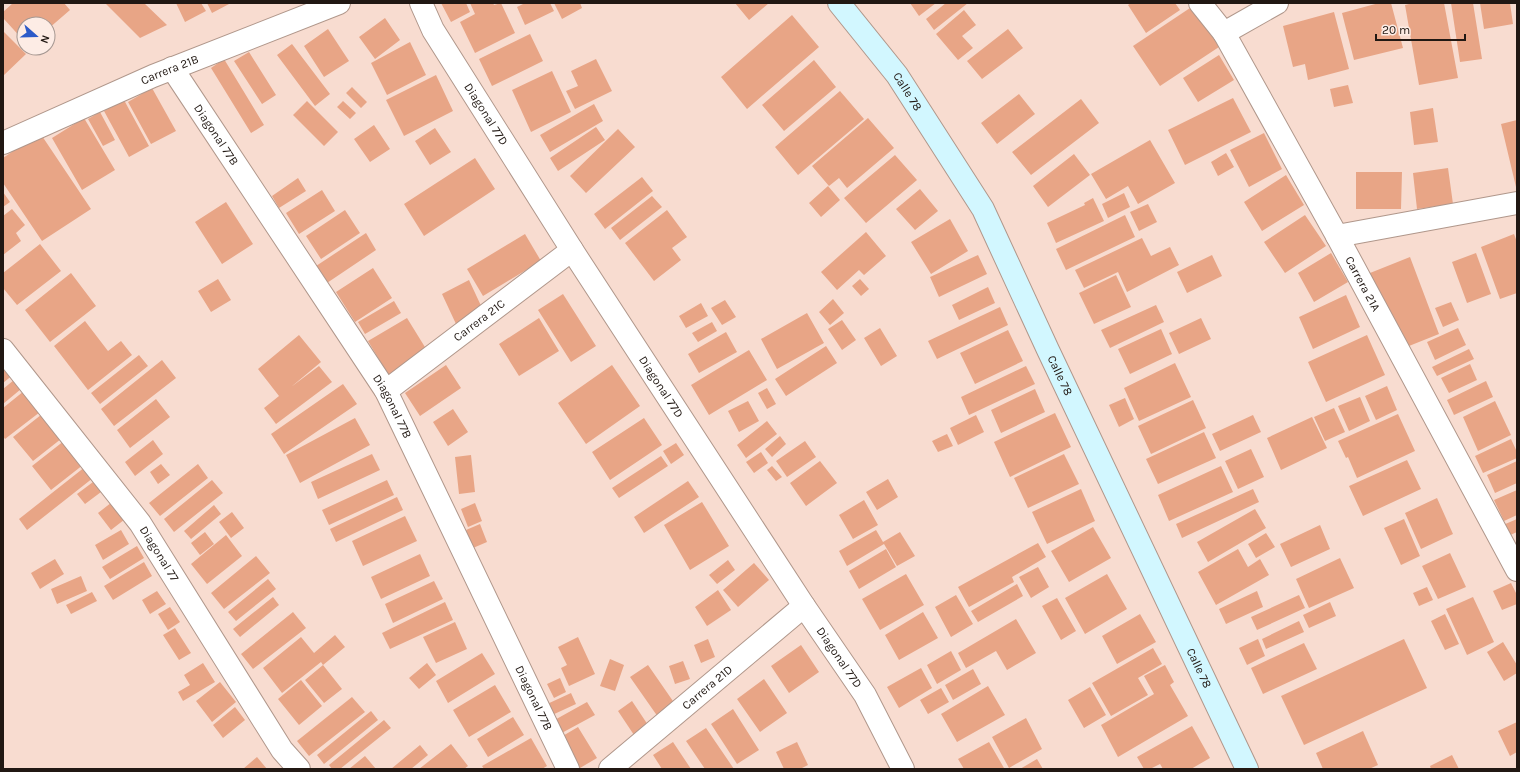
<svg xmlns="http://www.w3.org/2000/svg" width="1520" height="772" font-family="Karla,sans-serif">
	<rect width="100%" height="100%" fill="#f8dcd0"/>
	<!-- building -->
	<path fill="#e8a586" d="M13,3H64L70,10L48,29V24H24V41L3,18V12Z
		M105,3H144L167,25L140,38Z
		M176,3H201L206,11L185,22Z
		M207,3H231L212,13Z
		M441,3H466L470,12L451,22Z
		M470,3H493L494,5L501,3L515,33L475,53L460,22L475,14Z
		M525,3H550L554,11L525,25L517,7Z
		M554,3H580L582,8L562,19Z
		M735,3H769L749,20Z
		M910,3H936L919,16Z
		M946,3H968L934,30L926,19Z
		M1131,3H1175L1180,10L1146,33L1128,5Z
		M1379,3H1391L1403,48L1354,60L1342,13Z
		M1413,3H1444L1458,78L1419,85L1405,5Z
		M1451,3H1473L1482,59L1460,62Z
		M1480,3H1510L1513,24L1484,29Z
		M1196,4L1222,45L1160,86L1133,46Z
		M964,10L976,25L962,36L973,48L958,60L936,34Z
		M1334,12L1349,69L1308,80L1305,64L1293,67L1283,26Z
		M792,15L819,47L747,109L721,77Z
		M385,18L400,40L375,59L359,37Z
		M328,29L349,61L324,77L304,46Z
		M1008,29L1023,48L982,79L967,61Z
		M3,31L26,54L3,76Z
		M530,34L543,61L492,86L479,59Z
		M410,42L426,75L387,95L371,63Z
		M292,44L330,94L315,106L277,55Z
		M249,52L276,95L262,104L234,61Z
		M1219,55L1234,80L1198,102L1183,78Z
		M224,59L264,125L251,133L211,68Z
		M596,59L612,91L575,109L566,91L578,86L571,71Z
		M814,60L836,87L784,131L762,105Z
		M552,71L571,112L531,132L512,90Z
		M436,75L453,111L404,136L386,100Z
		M1348,85L1353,103L1334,107L1330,89Z
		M352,87L367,102L361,108L346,93Z
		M152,88L176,131L151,144L128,102Z
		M840,91L864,119L798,175L775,147Z
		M1019,94L1035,114L997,144L981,123Z
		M1233,98L1251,132L1185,165L1168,130Z
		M1081,99L1099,123L1031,175L1012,152Z
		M124,100L149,146L129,157L104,111Z
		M307,101L338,132L324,146L293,115Z
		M343,101L356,113L350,119L337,107Z
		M594,104L603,121L550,152L540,135Z
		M1433,108L1438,142L1414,145L1410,112Z
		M100,112L115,140L103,146L88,119Z
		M84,118L115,170L82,190L52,138Z
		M868,118L894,148L847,188L839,178L829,186L812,166Z
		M1517,120V187H1516L1501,124Z
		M374,125L390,149L370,162L354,139Z
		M596,127L605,140L558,171L550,158Z
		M435,128L451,152L430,165L415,141Z
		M618,129L635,147L586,193L570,176Z
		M40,133L91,209L42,241L3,183V158Z
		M1264,133L1282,169L1249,187L1230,150Z
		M1150,140L1175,183L1138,204L1128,186L1106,199L1091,174Z
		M1226,153L1234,167L1218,176L1211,162Z
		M1074,154L1090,175L1048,207L1033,186Z
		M895,155L917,180L866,223L844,198Z
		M475,158L495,189L424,236L404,204Z
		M1448,168L1453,204L1417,209L1413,173Z
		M1356,172H1402L1401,209H1356Z
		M1286,175L1304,205L1262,231L1244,202Z
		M642,177L653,191L605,229L594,214Z
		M298,178L306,191L279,208L272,196Z
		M828,186L840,200L821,217L809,203Z
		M920,189L938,211L915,230L896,209Z
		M322,190L335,211L299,234L286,213Z
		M3,192L10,202L3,207Z
		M1124,193L1130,207L1108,218L1102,204Z
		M652,196L662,207L620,240L611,228Z
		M1093,198L1104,221L1056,243L1047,223L1085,205L1084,203Z
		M226,202L253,244L222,264L195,222Z
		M1148,204L1157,222L1139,231L1130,212Z
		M12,209L25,225L16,233L21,241L3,255V216Z
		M345,210L360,233L321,259L306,236Z
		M667,210L687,237L672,248L681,260L654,281L625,243Z
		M1125,215L1135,237L1066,270L1056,249Z
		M1305,215L1326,246L1285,273L1264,242Z
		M950,219L968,251L931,274L911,242Z
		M866,232L886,256L864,275L859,270L837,290L821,272Z
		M366,233L376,250L324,285L313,268Z
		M525,234L541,261L483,296L467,269Z
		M1514,234L1517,242V293L1500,299L1481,247Z
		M1142,238L1151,256L1170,247L1179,265L1127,292L1118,272L1084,288L1075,270Z
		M40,244L61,271L17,305L3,288V273Z
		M1331,253L1348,282L1314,302L1298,273Z
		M1476,253L1491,294L1467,303L1452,262Z
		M978,255L987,274L939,297L930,277Z
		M1212,255L1222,276L1187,293L1177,272Z
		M1410,257L1439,334L1399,350L1370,273Z
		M373,268L392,298L355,322L336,292Z
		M71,273L96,306L50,342L25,310Z
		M1116,275L1131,307L1094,324L1079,293Z
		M218,279L231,300L211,312L198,291Z
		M860,279L869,289L861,296L852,286Z
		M469,280L483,310L456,324L442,294Z
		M988,287L995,303L959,320L952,305Z
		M563,294L596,346L571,362L538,310Z
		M1346,295L1360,327L1313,349L1299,317Z
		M833,299L844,313L830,325L819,312Z
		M725,300L736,317L722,325L711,308Z
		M394,301L401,313L365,334L358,322Z
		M1451,302L1459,320L1443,327L1435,308Z
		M701,303L708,316L686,328L679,316Z
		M1156,305L1164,322L1110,348L1101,330Z
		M1000,307L1008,325L937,359L928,341Z
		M807,313L824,343L777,369L761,339Z
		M407,318L428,352L389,376L368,341Z
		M539,318L559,351L519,376L499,344Z
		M1201,318L1211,339L1179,354L1169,333Z
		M842,320L856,340L842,350L828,329Z
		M85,321L108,351L121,341L132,355L88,390L54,346Z
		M712,322L717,331L698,342L692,333Z
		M880,328L897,356L881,366L864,338Z
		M1458,328L1466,345L1435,360L1427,342Z
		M1161,329L1172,354L1130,374L1118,349Z
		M1008,330L1023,361L975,384L960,353Z
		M726,332L737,352L699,373L688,354Z
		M299,335L321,362L291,387L319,366L332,382L276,424L264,408L279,396L258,369Z
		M1367,335L1385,375L1326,402L1308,362Z
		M826,346L837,363L786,396L775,379Z
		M1469,349L1474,359L1437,376L1432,367Z
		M749,350L767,380L709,415L691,385Z
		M139,355L148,366L100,404L91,393Z
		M3,359L14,374L3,383Z
		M162,360L176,378L114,426L101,409Z
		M1175,363L1191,397L1139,421L1124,388Z
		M1470,364L1477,380L1449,393L1441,378Z
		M446,365L461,388L420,416L405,393Z
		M612,365L640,406L586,444L558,403Z
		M1026,366L1035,384L969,415L961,397Z
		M14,380L21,389L3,404V389Z
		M1486,381L1493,397L1454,415L1447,400Z
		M343,384L357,404L284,454L271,434Z
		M1387,386L1397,410L1376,420L1365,396Z
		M767,388L776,404L767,409L758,393Z
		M1035,389L1045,412L1001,433L991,410Z
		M24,391L40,412L5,439L3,436V408Z
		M1360,397L1370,421L1349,431L1338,406Z
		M1125,398L1134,419L1119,427L1109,405Z
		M156,399L170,417L130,448L117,430Z
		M1193,400L1206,428L1151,454L1138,426Z
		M748,401L759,421L739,432L728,411Z
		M1495,401L1511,435L1478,451L1463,417Z
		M1334,408L1345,432L1325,441L1314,417Z
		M453,409L468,432L448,446L433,422Z
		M46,411L66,435L33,461L13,437Z
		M1055,413L1071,447L1010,477L994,442Z
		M1398,414L1415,451L1357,478L1348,457L1346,458L1338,441Z
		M976,415L984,432L958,445L950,428Z
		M1253,415L1261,432L1220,451L1212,434Z
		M1312,417L1327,448L1281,470L1267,438Z
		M355,418L370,445L300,483L286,455Z
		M644,418L662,445L610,480L592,452Z
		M767,421L777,434L746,458L737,445Z
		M1204,432L1216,458L1158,484L1146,459Z
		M947,434L953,446L938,452L932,441Z
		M780,436L786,444L772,457L765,449Z
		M69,437L88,461L51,490L32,466Z
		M1511,439L1517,452V458L1483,473L1475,456Z
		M153,440L163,454L135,476L125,462Z
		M805,441L816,457L787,477L776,461Z
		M676,443L684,455L671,464L663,451Z
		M1251,449L1264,477L1238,489L1225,461Z
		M761,452L768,463L754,473L746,462Z
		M372,454L380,470L318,499L311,482Z
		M1064,454L1079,484L1028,508L1014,478Z
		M471,455L475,492L459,494L455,457Z
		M661,456L668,466L619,498L612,488Z
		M1407,460L1421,489L1363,516L1349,486Z
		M820,461L837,483L806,506L790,483Z
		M1517,461V483L1495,493L1487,475Z
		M90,463L98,474L27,530L19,519Z
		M161,464L170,475L158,484L150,472Z
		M198,464L208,478L160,516L149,503Z
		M772,466L782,477L776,481L767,470Z
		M1221,466L1233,492L1169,521L1158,495Z
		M888,479L898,497L877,510L866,492Z
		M212,480L223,493L174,532L164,519Z
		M387,480L394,495L329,525L322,510Z
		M688,481L699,497L644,533L634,517Z
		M93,482L101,492L85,504L77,494Z
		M1081,489L1095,521L1047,544L1032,512Z
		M1253,489L1259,502L1182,538L1176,524Z
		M1517,490V515L1504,521L1494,500Z
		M397,497L403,510L336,542L330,529Z
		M1437,498L1453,534L1421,549L1405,513Z
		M116,499L129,516L111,530L98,513Z
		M864,500L878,525L853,539L839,515Z
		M702,502L729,546L690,570L664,525Z
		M475,503L482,521L468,527L461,509Z
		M214,505L221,514L191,539L184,531Z
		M1255,509L1266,528L1208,562L1197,542Z
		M232,512L244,528L231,538L219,522Z
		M405,516L417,541L363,566L352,541Z
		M1404,519L1420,556L1401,565L1384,528Z
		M1517,519V532L1508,536L1503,525Z
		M480,524L487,542L473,548L466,530Z
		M1320,525L1330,549L1291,567L1280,544Z
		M1093,527L1111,558L1069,582L1051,551Z
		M121,530L129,544L103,560L95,545Z
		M876,530L883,542L900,532L915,556L897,566L884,544L847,566L839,551Z
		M205,532L214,544L200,555L191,543Z
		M1266,533L1275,547L1256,558L1248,544Z
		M226,535L242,556L207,584L191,564Z
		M1038,543L1046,557L1012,577L1014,582L969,607L958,587Z
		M137,546L144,558L110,579L102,567Z
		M886,549L896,567L859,589L849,571Z
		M1238,549L1248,567L1260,559L1269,575L1216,605L1198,572Z
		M1450,553L1466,587L1438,599L1422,566Z
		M420,554L430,576L381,599L371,577Z
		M256,556L270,573L224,609L211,593Z
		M1340,558L1354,588L1309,608L1296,579Z
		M55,559L64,574L40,589L31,573Z
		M728,560L735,570L717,584L709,575Z
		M144,562L152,576L113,600L104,586Z
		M754,563L769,580L738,607L723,590Z
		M1038,567L1049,587L1031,598L1019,577Z
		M906,574L924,605L880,630L862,599Z
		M1107,574L1127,609L1085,634L1065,598Z
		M81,576L87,591L57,604L51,589Z
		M268,579L276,589L236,621L228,612Z
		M434,581L443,599L393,623L385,604Z
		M1511,583L1517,595V604L1502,610L1493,591Z
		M1017,584L1023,596L978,622L971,611Z
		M1427,587L1433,600L1419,606L1413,593Z
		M718,590L731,610L707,626L695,607Z
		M157,591L166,604L150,614L142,600Z
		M1257,591L1263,607L1226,624L1219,609Z
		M92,592L97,601L71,614L66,605Z
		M956,595L973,624L951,637L935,607Z
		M1299,595L1305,608L1257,630L1251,617Z
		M273,597L279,605L240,637L233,629Z
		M1473,597L1494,642L1467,655L1446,609Z
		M1057,598L1076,631L1061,640L1042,606Z
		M445,602L453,620L390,649L382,633Z
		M1330,602L1336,616L1309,628L1303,615Z
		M170,607L180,622L168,630L158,614Z
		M293,612L306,628L253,669L241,654Z
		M923,612L938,638L899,660L885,635Z
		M1140,614L1156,642L1117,664L1102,636Z
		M1445,614L1459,644L1445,650L1431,621Z
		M1016,619L1036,653L1007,670L996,651L966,668L958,653Z
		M1299,621L1304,632L1266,649L1262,639Z
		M455,622L467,649L436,663L423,637Z
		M175,628L191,653L179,660L163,635Z
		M335,635L345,647L323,665L321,662L282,693L263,668L301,637L314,653Z
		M578,637L595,674L569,686L561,668L567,665L558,647Z
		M708,639L715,657L701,663L694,645Z
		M1258,639L1265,656L1247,665L1239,648Z
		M1404,639L1427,688L1304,745L1281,696Z
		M1503,642L1517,665V673L1504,681L1487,652Z
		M1304,643L1317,669L1263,694L1251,668Z
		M801,645L819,672L789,693L771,666Z
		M1153,648L1162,664L1138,678L1148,695L1111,716L1092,683Z
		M951,651L961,670L937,684L927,665Z
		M482,653L495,674L448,703L436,681Z
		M610,659L624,665L615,691L600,686Z
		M683,661L690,679L675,684L669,666Z
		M203,663L215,682L183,701L178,692L190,685L184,675Z
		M427,663L436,675L419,689L409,678Z
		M323,665L342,689L324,703L305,680Z
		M648,665L675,704L658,717L630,677Z
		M1165,665L1174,682L1170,685L1188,716L1118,757L1101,725L1166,687L1154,694L1144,676Z
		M921,668L932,688L899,708L887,687Z
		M973,669L981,684L953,700L945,685Z
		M560,678L566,692L554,698L547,684Z
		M764,679L787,713L760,732L737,699Z
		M301,680L322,706L299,725L278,699Z
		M220,682L236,702L212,722L196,701Z
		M495,685L511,712L469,737L453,710Z
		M988,686L1005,715L957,742L941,714Z
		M1090,687L1106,715L1084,728L1068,700Z
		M941,688L949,702L928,714L920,700Z
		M571,693L576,704L550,716L545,705Z
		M352,697L365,712L309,756L297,741Z
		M632,701L650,728L636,738L618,711Z
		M587,702L595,715L558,735L551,722Z
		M235,707L245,720L223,738L213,725Z
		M733,709L759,750L737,764L711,724Z
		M371,711L378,720L324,764L317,755Z
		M513,717L524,735L488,757L477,739Z
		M1026,718L1042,749L1009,768L992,737Z
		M384,720L391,728L340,769H332L329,765Z
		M1517,722V752L1510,756L1498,731Z
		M1192,726L1210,758L1191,769H1163L1160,764L1150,769H1144L1137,757Z
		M578,727L597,758L580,768L561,737Z
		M706,728L734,769H705L686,741Z
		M1363,731L1378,765L1369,769H1323L1316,753Z
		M531,738L547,766L542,769H484L482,766Z
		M673,742L691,769H662L653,755Z
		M797,742L808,765L800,769H784L776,752Z
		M989,742L1004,768L964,769L958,759Z
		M451,744L468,766L464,769H419Z
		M420,745L428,755L411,769H391Z
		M1452,755L1459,769H1431L1430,766Z
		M365,756L376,769H349Z
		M257,757L267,769H243Z
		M1037,759L1043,769H1020Z"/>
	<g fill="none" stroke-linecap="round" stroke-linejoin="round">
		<!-- street casing -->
		<g stroke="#b0978b" stroke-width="24">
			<g id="street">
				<path id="s1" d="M421,3L433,30L572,250L804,606L865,695L903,769"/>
				<path id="s2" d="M1200,3L1224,33L1337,236L1517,570"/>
				<path d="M1224,33L1277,3"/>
				<path id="s3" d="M172,68L386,391L568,769"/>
				<path id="s4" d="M3,143L153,76L339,3"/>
				<path d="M1337,236L1517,203"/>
				<path id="s5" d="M3,350L140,523L282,750L299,769"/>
				<path id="s6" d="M386,391L572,250"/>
				<path id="s7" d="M610,769L804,606"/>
			</g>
		</g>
		<!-- secondary casing -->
		<g stroke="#b0978b" stroke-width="24">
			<g id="secondary">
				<path id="s8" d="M839,3L897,75L983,209L1048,350L1247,769"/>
			</g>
		</g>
		<!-- street -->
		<use href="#street" stroke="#fff" stroke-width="22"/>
		<!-- secondary -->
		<use href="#secondary" stroke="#d2f7ff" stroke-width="22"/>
	</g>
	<g text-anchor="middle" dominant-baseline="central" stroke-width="4" stroke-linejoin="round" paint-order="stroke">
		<!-- street labels -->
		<g font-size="12" fill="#211813" stroke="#fdece5">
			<text stroke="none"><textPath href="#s4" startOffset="182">Carrera 21B</textPath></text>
			<text stroke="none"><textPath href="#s8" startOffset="112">Calle 78</textPath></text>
			<text stroke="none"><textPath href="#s1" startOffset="129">Diagonal 77D</textPath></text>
			<text stroke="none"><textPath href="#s3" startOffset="80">Diagonal 77B</textPath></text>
			<text stroke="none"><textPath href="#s2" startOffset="325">Carrera 21A</textPath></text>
			<text stroke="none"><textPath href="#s6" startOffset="117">Carrera 21C</textPath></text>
			<text stroke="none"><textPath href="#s8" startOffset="435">Calle 78</textPath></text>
			<text stroke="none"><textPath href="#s1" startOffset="453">Diagonal 77D</textPath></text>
			<text stroke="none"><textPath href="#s3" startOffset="404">Diagonal 77B</textPath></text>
			<text stroke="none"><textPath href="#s5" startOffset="257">Diagonal 77</textPath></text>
			<text stroke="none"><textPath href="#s1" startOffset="777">Diagonal 77D</textPath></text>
			<text stroke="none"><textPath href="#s8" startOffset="759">Calle 78</textPath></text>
			<text stroke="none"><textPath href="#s7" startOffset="127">Carrera 21D</textPath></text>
			<text stroke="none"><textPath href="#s3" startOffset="728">Diagonal 77B</textPath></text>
		</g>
	</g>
	<!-- border -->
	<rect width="1520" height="772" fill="none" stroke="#211813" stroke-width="8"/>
	<!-- north arrow -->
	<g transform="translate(36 36) rotate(110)"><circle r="19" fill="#fdece5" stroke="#a59791"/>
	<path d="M0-3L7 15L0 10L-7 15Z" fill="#2c5ac8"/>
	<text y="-6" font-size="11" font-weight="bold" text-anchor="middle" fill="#211813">N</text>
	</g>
	<!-- scale -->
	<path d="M1376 34v6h89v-6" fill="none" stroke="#211813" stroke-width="2"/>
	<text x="1382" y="34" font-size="12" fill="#211813" stroke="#fdece5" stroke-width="3" paint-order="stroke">20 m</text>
</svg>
